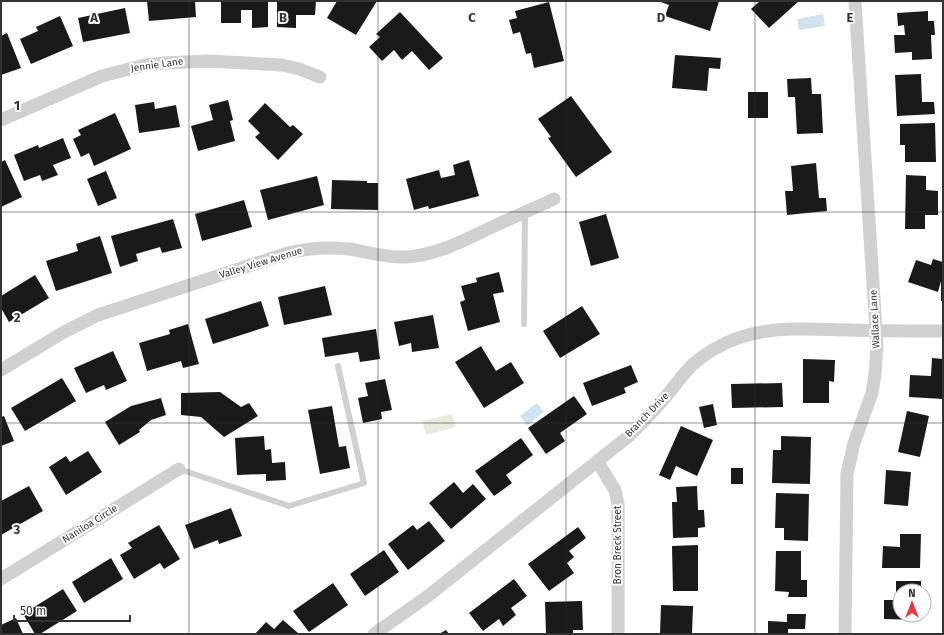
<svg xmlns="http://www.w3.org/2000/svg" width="944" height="635" font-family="'Fira Sans',sans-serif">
	<rect width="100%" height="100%" fill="#fff"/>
	<!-- green -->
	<path fill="#e6ecdf" d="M452,414L456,427L426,435L422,421Z"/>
	<!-- water -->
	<path fill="#cfe2ee" d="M823,14L825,26L799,30L797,19Z
		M537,403L544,412L527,425L520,416Z"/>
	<!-- building -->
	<path fill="#1a1a1a" d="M147,1H195L196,17L149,21Z
		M221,1H268V27L252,28V10H241V23H221Z
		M277,1H316L315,15H296V28L277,27Z
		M337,1H377L356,35L327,18Z
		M658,1H719L710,31L665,16L669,5Z
		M760,1H799L769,28L751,9Z
		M549,2L564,61L534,68L531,53L526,54L520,32L513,34L509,20L517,18L515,11Z
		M125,8L130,33L83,42L78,18Z
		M928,11V21H934L935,35H931L932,59L912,60V52L895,53L894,35H905L904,25L898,26L897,13Z
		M400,12L443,58L429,70L412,51L402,60L394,50L382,61L369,47L380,37L376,34Z
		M60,16L73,46L31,64L20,39L38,31L36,27Z
		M7,33L21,68L1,75V36Z
		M675,55L721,58L720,69L709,68L707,91L672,88Z
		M921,74L922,102H934L935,114L897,116L895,75Z
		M811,78L812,94H821L823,133L797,134L795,97H788L787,79Z
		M748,92H768V118H748Z
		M571,96L612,152L576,177L548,138L551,137L538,119Z
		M228,100L233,120L230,121L235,141L198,151L191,126L213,120L209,105Z
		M154,102L155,109L176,105L180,127L139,133L135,105Z
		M265,103L290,127L293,125L303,134L278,160L255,137L260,133L248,121Z
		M115,113L131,149L94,166L89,153L81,157L73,139L81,135L78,130Z
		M935,123L936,162H905V145H900V124Z
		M63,138L71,158L53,165L58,175L42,181L40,175L24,181L14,155L38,145L39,148Z
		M5,160L22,197L1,207V162Z
		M469,160L479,196L429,209L428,206L414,210L406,179L439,170L441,178L455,175L453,165Z
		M816,163L819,198H826L827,211L787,215L785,191H793L791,166Z
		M106,171L117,198L98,206L87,179Z
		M906,175L926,176V190L938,191V215H925V229H905Z
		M317,176L324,205L268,220L260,190Z
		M332,180L367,181V183H378V210L331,209Z
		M244,200L252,227L202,241L195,214Z
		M606,214L619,258L591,266L579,222Z
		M173,219L182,248L162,253L160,247L136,254L138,261L120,267L111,236Z
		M100,236L112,273L56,291L46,261L78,251L76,244Z
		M933,259L943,262V301H941V281L938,292L908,282L916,260L931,265Z
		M499,272L504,292L493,294L500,322L468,331L460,302L465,300L461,286L477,282L476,278Z
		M35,275L49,298L9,322L1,308V296Z
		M325,286L332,315L284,325L278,297Z
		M261,301L269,326L213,344L205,319Z
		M582,306L600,334L560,358L543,331Z
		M433,315L439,348L412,352L411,343L399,346L394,322Z
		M188,324L199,364L183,368L181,361L147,371L139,343L170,334L169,330Z
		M376,329L380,359L360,362L358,352L325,357L322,338Z
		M481,346L496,371L511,362L524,383L484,408L455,362Z
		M113,351L127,381L106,390L104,385L86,393L74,368Z
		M932,358L943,359V399L909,397L910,375L931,376Z
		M803,359L835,360L834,382L829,381V403H803Z
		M631,365L638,382L624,388L626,393L592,406L583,383Z
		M62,378L76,401L25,431L11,408Z
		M385,379L392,410L381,412L382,419L363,423L358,398L368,396L365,383Z
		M782,383L783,407L732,408L731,384Z
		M220,392L241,407L249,403L258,416L224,437L201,417L181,415V393Z
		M574,396L587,414L560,433L565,441L546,454L528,428Z
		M161,398L166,415L151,420L139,430L140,432L119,445L105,422L131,406Z
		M713,404L717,425L704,428L699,407Z
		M332,406L339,447L346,446L350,468L320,474L308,410Z
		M907,411L929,416L920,457L898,452Z
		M4,416L14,441L1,446V417Z
		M681,426L713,440L697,476L676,466L670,480L659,475Z
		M264,436L265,450L271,449L272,463L285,462L286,480L266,481V474L237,475L235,438Z
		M781,436L811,437L810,484L772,483L773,450H781Z
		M521,438L533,455L506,475L512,483L494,496L475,471Z
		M88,451L102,472L66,495L49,467L66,456L70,462Z
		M731,468H743V484H731Z
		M886,470L911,472L908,506L884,504Z
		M454,482L463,493L473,484L486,499L451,529L429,503Z
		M29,486L43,511L1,535V501Z
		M697,486L698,510H704L705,527L698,528V537L673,538L672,502H677L676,487Z
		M776,493L809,494L808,541L784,540V528H775Z
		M231,508L242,536L219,544L218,540L194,549L185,525Z
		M429,521L445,541L408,570L388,544L413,525L417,530Z
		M159,525L180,559L164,569L160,563L134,579L120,555L132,548L128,543Z
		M578,527L586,538L569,551L574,557L567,563L574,573L549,591L528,564Z
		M900,534H921L920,568H882L883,546L900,547Z
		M698,545V591H673L672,546Z
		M384,550L399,572L365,596L350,574Z
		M776,551H801V580H807V597H788L789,592L775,591Z
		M111,558L123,579L84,603L72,582Z
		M514,579L527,596L511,608L516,615L503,626L499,619L483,631L469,613Z
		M896,581H921V591H900V615H920V620L884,619V600H896Z
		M333,583L348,605L309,632L293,611Z
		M63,589L77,611L40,634H35L23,614Z
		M582,601L583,630H573V634H546L545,602Z
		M661,605L693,606L692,634H660Z
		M787,614H806L805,629H788V634H768V621L787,622Z
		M16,618L23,634H1V625Z
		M283,620L298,633L297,634H255L266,622L274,629Z
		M446,630L449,634H439Z"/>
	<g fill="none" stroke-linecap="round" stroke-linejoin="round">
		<!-- lane -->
		<path stroke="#d0d0d0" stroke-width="6" d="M524,324L525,212
			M179,469L289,506L364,483L338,366"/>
		<!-- street -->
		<path stroke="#d0d0d0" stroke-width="13" d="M1,120L102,76L145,65L164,63L208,61L282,65L299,69L320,77
			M1,370L64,332L98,315L288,253C308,248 328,247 349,249C369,252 386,258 406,257C437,255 463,241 490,228C511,218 533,209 554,199
			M597,461L615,490L618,504V634
			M1,579L179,469
			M374,634L428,596L629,436C643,422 656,409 668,394C678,382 686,369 698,360C746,323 793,329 849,330C880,331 912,331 943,331
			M845,634L847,474L854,443L872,393L875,374L877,346L855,1"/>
	</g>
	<!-- grid -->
	<path fill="none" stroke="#333" stroke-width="1" stroke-opacity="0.55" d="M189,1V634M378,1V634M566,1V634M755,1V634M1,212H943M1,423H943"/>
	<g text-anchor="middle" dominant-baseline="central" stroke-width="4" stroke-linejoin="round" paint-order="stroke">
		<!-- street labels -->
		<g font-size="10" fill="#333" stroke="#fff">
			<text transform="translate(157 65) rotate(-8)">Jennie Lane</text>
			<text transform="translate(261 263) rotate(-17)">Valley View Avenue</text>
			<text transform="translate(875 319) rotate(-93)">Wallace Lane</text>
			<text transform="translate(647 415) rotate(-46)">Branch Drive</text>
			<text transform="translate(90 524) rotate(-32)">Naniloa Circle</text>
			<text transform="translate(618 545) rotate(-90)">Bron Breck Street</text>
		</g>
	</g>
	<g font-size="13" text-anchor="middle" font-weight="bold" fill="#333" stroke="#fff" stroke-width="4" stroke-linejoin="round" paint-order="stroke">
		<text x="94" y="22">A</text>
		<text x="283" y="22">B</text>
		<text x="472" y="22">C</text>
		<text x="661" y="22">D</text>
		<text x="850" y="22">E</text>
		<text x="17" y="110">1</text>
		<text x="17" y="322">2</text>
		<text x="17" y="534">3</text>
	</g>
	<!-- border -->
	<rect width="944" height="635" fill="none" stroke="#333333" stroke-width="4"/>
	<!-- north arrow -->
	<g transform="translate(912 603)"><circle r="19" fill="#ffffff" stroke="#adadad"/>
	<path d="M0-3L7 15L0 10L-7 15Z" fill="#e63946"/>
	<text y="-6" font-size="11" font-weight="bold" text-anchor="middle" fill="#333333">N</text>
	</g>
	<!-- scale -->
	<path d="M14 615v6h116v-6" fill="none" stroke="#333333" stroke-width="2"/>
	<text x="20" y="615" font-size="12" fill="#333333" stroke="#ffffff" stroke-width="3" paint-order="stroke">50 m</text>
</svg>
